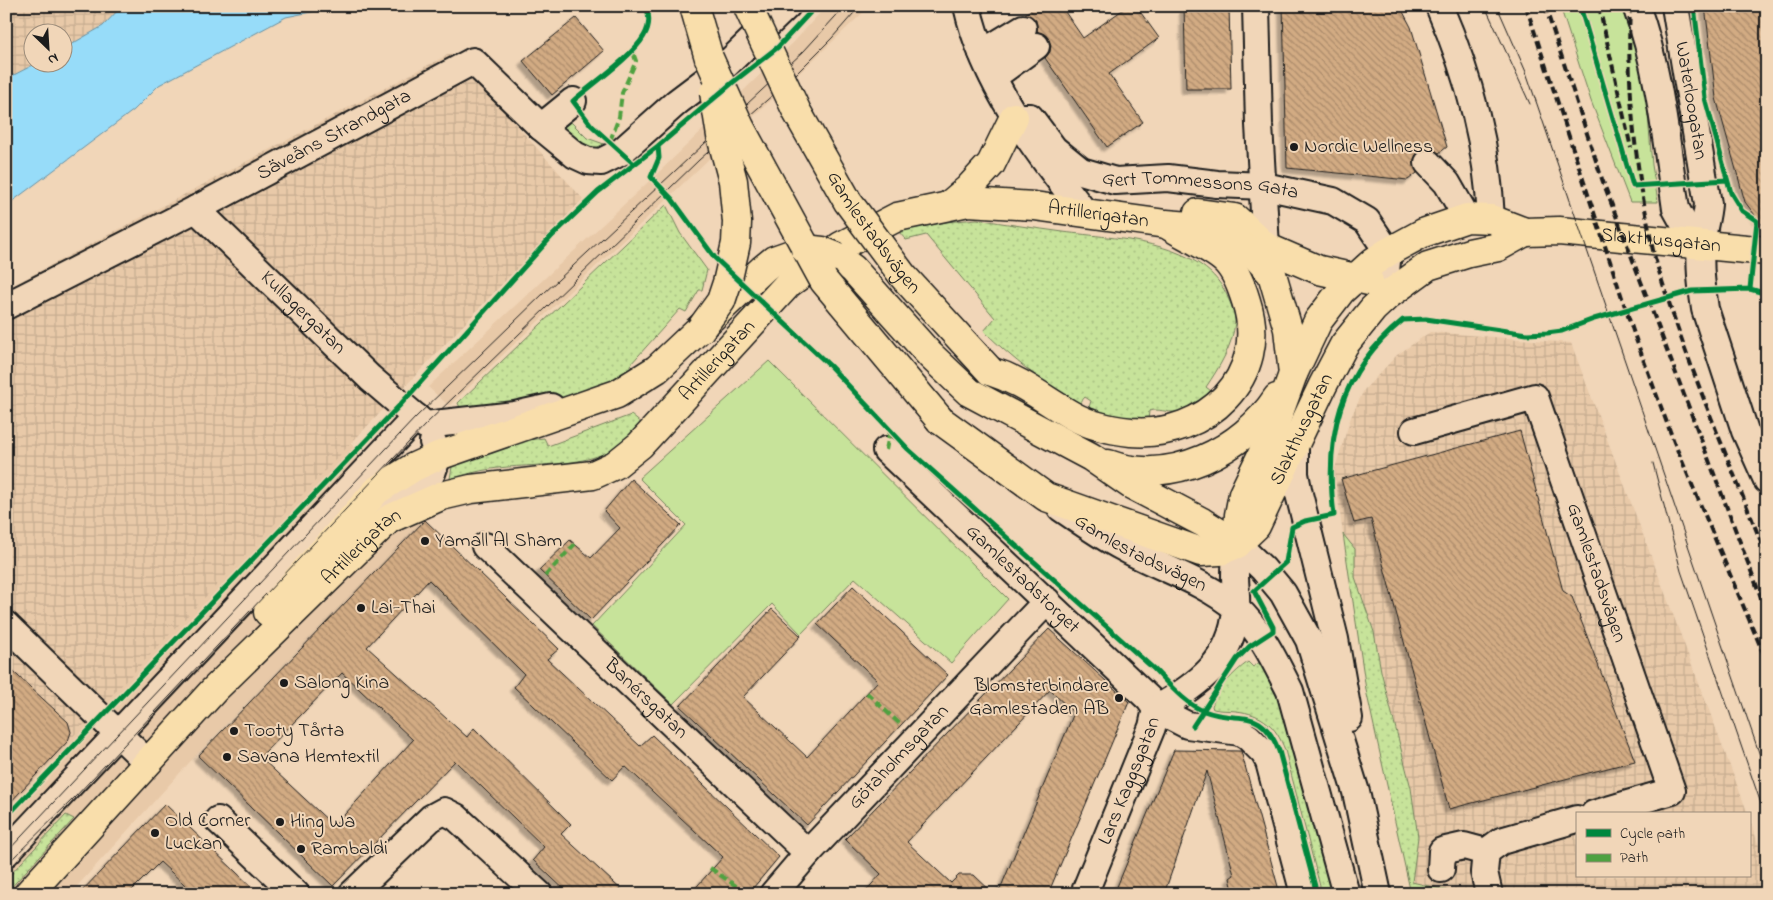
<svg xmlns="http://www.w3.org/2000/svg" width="1773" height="900" font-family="'Indie Flower',sans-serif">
	<defs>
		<pattern id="industrial-grid" width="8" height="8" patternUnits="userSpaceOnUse" patternTransform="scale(1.25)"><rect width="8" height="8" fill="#e8c9a8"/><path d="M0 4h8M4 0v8" fill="none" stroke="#c6ac90"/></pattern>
		<pattern id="grass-dots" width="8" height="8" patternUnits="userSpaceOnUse" patternTransform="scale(1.25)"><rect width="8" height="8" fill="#c7e39a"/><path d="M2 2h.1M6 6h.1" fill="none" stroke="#aac284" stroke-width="1.8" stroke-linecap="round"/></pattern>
		<pattern id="building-back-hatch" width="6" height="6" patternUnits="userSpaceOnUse" patternTransform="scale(1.25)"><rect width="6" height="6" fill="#d2ab83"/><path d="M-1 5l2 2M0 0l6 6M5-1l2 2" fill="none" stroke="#aa8a6a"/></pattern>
		<filter id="shadow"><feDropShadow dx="-4.5" dy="4.5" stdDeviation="1" flood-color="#0004"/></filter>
	</defs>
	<rect width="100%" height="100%" fill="#f1d6b8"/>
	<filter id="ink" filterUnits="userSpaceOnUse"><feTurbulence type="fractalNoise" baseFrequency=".02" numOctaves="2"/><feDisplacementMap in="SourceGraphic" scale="10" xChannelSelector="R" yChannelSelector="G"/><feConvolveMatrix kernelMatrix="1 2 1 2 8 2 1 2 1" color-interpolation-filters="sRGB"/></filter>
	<g filter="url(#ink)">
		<!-- built -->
		<path fill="#e8c9a8" d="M826,6H870L449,406L428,387L660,171L794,42Z
			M347,440L428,516L198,753L70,894H6V797Z"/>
		<!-- industrial -->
		<path fill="url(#industrial-grid)" d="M6,6H122L103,26L63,49L62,32H32V62L37,63L6,79Z
			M451,53L583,199L6,807V289Z
			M1430,332L1571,343L1748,814H1577V876H1749V818L1767,868V894H1462L1412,882L1418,837L1411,788L1381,671L1374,632L1355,577V549L1343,534L1334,471L1351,417L1364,390L1397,355Z"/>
		<!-- grass -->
		<path fill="url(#grass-dots)" stroke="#72805b" d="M568,119L587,138L604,144L606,147C586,156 571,137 559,125Z
			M666,205L680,233L707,270L702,290H699L686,312L680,309L630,365V371C580,406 520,405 462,412L458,403Z
			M977,219C1006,224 1034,228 1063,232C1117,239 1206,240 1229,300C1232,307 1235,314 1235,322C1233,345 1219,368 1206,387L1211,391C1205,397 1186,412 1177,412C1167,413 1158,408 1149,411L1148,420C1127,419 1109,415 1089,407L1091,401L1085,397L1078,405C1044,383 1013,360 984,331L995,318L926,235L906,240L898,231L946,222Z
			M631,415L642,424C606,473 544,461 491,469C477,471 464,475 450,479L453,460L521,441L544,438L548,446Z
			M1343,534L1355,549V577L1374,632L1381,671L1411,788L1418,837L1412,882L1462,894H1411L1366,690Z
			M1248,662L1253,667L1260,662L1278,695L1334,894H1322L1285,750C1276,726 1263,714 1236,711C1229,710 1221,711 1213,709L1212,706C1217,689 1234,672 1248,662Z
			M66,815L74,819L6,893V879Z"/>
		<!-- green -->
		<path fill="#c7e39a" stroke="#72805b" d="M1560,6H1629L1642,41L1652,165L1658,202H1630L1591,101Z
			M769,361L1008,599L951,663L855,578L801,634L772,604L673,704L592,626L686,525L639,478Z"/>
		<!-- water -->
		<path fill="#97dcf9" stroke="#668fa1" d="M122,6H327L316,11L286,17L159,85L134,110L6,206V79L37,63L62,62L63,49L103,26Z"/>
		<!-- building -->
		<path fill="url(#building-back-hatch)" stroke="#1c1c1c" fill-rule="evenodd" filter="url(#shadow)" d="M1036,6H1061L1083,38L1128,6H1136L1159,38L1109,74L1143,122L1107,147L1045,58L1050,52L1051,45L1048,38L1037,31L1036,20L1025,14Z
			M1184,6H1229L1231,89H1186Z
			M1283,6H1400L1411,27L1447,147L1439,153L1432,149H1424L1418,152L1414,159L1417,173L1408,180L1287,168Z
			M1705,6H1767V231L1745,202L1716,98Z
			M576,18L604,51L552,95L523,61Z
			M1520,431L1563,591L1572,597L1635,761L1449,809L1371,519L1354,523L1341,479Z
			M631,479L681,525L591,620L539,570L570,540L591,558L620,528L604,511Z
			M425,520L559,649L547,659L640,746L652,735L779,857L748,894H690L723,857L625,766L612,780L514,687L524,674L429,580L367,647L467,737L474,728L571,824L561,834L626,894H569L533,860L544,847L455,761L333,886L198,756ZM342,673L413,740L334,826L260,757Z
			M853,586L948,675L807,825L680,706L772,609L801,636L743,697L807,757L878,681L817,624Z
			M1049,629L1129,702L1048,894H998L1074,713L1050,690L907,842L951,883L959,875H974L994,894H863L881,874L845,839Z
			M6,665L68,722L71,732L68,741L6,807Z
			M1174,750L1241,751L1280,894H1234L1230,878L1234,875L1207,771L1164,894H1114Z
			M165,804L259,894H195L160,862L128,894H79Z"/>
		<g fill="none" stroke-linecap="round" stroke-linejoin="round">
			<!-- minor casing -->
			<g stroke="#1c1c1c" stroke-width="30">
				<g id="minor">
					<path d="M967,6C985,86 1036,150 1085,213"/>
					<path d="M1256,6L1259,125L1266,247L1269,262"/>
					<path d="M1439,6C1468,73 1488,147 1491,219"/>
					<path d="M1636,6C1660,71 1666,141 1676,209L1686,227L1701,244"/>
					<path id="s1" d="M1675,6L1708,204C1707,218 1702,232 1701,246C1699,267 1702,288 1705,309L1745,431L1767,480"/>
					<path d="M982,53L1023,28"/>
					<path d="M993,77L1036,46"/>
					<path id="s2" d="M1014,117H1030L1054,149L1081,171L1115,181L1168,178L1217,184L1264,186L1333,201L1367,221L1388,252L1383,300"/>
					<path d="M541,127L573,101"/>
					<path d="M1428,163L1447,183L1467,218"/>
					<path id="s3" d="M196,209L370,378L425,425L515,415L551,407"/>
					<path id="s4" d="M6,306L196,209L473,61L541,127L575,155L588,161L601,162L621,152L677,102L726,65L787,6"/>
					<path id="s5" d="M1414,431L1535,397L1672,791L1594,814"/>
					<path d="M1295,444V474L1299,494L1335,639L1349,718"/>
					<path id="s6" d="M886,450L1149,699L1156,709L1187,725L1240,732L1248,737L1264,753L1269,762L1304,894"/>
					<path id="s7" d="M1061,508C1080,521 1101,536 1122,547C1159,568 1203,580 1236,608C1260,629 1276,663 1290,691L1346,894"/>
					<path d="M363,527L381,510L432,473L438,456L433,442"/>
					<path d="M1237,544L1263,569L1283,593L1309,640L1356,792L1378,894"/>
					<path id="s8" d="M485,546L808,853"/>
					<path d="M6,625L147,762"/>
					<path d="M218,820L296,894"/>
					<path d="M6,853L416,417"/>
					<path d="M1441,869L1442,851L1464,846L1486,852"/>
					<path d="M352,894L431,818L444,811L456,817L539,894"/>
					<path id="s9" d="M773,894L808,853L1047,601"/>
					<path id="s10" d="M1084,894L1152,727L1156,709C1198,685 1232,661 1236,610C1237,598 1235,586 1235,575C1235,565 1236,555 1237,544"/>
					<path d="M1489,894L1484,872L1486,852L1501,841L1577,819"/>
				</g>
			</g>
			<!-- major casing -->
			<g stroke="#1c1c1c" stroke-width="31">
				<g id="major">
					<path d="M694,6L709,58"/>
					<path d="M949,205L968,189L991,164L1014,117"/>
					<path d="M1198,213L1235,218L1266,247L1319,270L1369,281"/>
					<path d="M837,257L853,269L930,355L969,392L1091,457L1130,484L1202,522L1237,544"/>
					<path d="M990,371C1023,381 1044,400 1073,416C1089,425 1113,430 1131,432C1205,438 1271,377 1246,301C1242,288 1236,271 1226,261C1215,250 1186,236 1171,227"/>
					<path id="s11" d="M940,420L1046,497L1201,552L1220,551L1237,544L1256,526L1323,385L1344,345L1373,309L1388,295L1428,266L1469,253L1498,247L1525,232"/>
					<path d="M1108,464C1171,487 1243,450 1277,398"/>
					<path id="s12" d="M1237,544L1239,515L1243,494L1269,440L1293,374L1318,321L1341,291L1373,262L1388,252L1423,233L1467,218L1491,219L1525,232L1559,231L1767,251"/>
					<path d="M268,612L377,490L414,467L438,456L617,394L657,369L763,269L774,260L805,249"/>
					<path id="s13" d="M28,894L214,690L389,519L441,496L471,489L593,475L615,465L640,445L789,283L841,246L897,217L968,202L1034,206L1166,224L1214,228L1253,253L1272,274L1288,329L1293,374"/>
				</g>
			</g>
			<!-- minor -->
			<use href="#minor" stroke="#f1d6b8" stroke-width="26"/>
			<!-- major -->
			<use href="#major" stroke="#f9deab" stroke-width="28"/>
			<!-- tram -->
			<path stroke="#1c1c1c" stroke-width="1" d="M1485,6L1530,104
				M1497,6L1526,72L1767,776
				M1653,463L1681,571L1767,821
				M6,853L416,417L544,293L804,51L845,6
				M6,865L75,797L425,425L699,160L792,78L832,38L860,6"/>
			<!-- rail -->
			<path stroke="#1c1c1c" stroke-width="4" stroke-dasharray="8 4" stroke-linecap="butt" d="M1526,6L1634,334L1674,442L1767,662
				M1545,6L1602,179L1767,613
				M1599,6L1631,148
				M1630,6C1627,76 1633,146 1646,214C1649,228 1651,244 1655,258C1685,360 1728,458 1767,557"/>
			<!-- major-bridge casing -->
			<g stroke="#1c1c1c" stroke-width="31" stroke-linecap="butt">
				<g id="major-bridge">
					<path id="s14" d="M748,7L797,112L848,202L903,276L990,371"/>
					<path d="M709,58L740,127L824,281L940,420"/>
					<path d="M805,249L822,251L837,257"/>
					<path d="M700,330L721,301L727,283L736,243L737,222L733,181L721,136L714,92"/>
				</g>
			</g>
			<!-- major-bridge -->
			<use href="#major-bridge" stroke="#f9deab" stroke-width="28"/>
			<!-- quiet -->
			<path stroke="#4fa141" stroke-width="4" stroke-dasharray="8 4" stroke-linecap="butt" d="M610,141L619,117L622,93L636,61L632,50
				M886,450L890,430
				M545,576L575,544
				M867,693L901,725
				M710,868L748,894"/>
			<!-- cycleway casing -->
			<g stroke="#f1d6b8" stroke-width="8">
				<path id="cycleway" d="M1580,6L1633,186L1727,180
					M1694,6L1705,98L1731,193L1742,211L1757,221L1750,289
					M658,146L659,158L651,177L672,199L715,258L829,365L908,449L1154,669C1168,683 1185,704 1204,711C1241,725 1260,704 1279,751L1317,894
					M634,164L591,125L573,101C591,85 633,56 644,36C650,26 650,16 646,6
					M1193,726L1237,659L1250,646L1273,631V627L1254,591L1286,562L1292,527L1305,521L1334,515C1324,437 1339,372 1403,320L1426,319L1527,334L1547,333L1562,331L1594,319L1692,291L1750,289L1767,294
					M6,817L400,405L551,237L598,192L658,146L732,83L778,47L816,6"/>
			</g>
			<!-- cycleway -->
			<use href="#cycleway" stroke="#00873e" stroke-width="5"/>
		</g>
	</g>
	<!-- markers -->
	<g fill="#1c1c1c" stroke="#f1d6b8" stroke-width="2">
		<circle cx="1294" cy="147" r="5"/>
		<circle cx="425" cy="541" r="5"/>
		<circle cx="361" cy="608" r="5"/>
		<circle cx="284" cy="683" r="5"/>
		<circle cx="1119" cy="698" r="5"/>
		<circle cx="234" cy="731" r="5"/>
		<circle cx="227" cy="757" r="5"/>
		<circle cx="280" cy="822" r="5"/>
		<circle cx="155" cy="833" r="5"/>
		<circle cx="301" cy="849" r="5"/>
	</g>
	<g text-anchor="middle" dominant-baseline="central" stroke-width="4" stroke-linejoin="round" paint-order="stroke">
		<!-- street labels -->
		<g font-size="20" fill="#1c1c1c" stroke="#f1d6b8">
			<text stroke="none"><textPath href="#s1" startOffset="96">Waterloogatan</textPath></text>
			<text stroke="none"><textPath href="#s4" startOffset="370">Säveåns Strandgata</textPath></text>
			<text stroke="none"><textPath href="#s2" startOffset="212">Gert Tommessons Gata</textPath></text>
			<text stroke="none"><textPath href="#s13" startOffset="1338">Artillerigatan</textPath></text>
			<text stroke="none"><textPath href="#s14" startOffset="259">Gamlestadsvägen</textPath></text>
			<text stroke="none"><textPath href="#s12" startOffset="621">Slakthusgatan</textPath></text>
			<text stroke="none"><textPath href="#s3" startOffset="149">Kullagergatan</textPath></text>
			<text stroke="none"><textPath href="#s13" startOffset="902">Artillerigatan</textPath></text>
			<text stroke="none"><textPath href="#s11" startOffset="466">Slakthusgatan</textPath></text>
			<text stroke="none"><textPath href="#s13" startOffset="482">Artillerigatan</textPath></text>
			<text stroke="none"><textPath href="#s7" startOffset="92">Gamlestadsvägen</textPath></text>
			<text stroke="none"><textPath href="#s5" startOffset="312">Gamlestadsvägen</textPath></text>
			<text stroke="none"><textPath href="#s6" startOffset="188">Gamlestadstorget</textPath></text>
			<text stroke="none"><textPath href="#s8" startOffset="222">Banérsgatan</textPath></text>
			<text stroke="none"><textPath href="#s9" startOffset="186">Götaholmsgatan</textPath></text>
			<text stroke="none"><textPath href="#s10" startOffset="122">Lars Kaggsgatan</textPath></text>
		</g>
		<!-- poi labels -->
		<g font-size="20" fill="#1c1c1c" stroke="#f1d6b8" text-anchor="start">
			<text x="1304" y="147">Nordic Wellness</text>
			<text x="435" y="541">Yamall Al Sham</text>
			<text x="371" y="608">Lai-Thai</text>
			<text x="294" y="683">Salong Kina</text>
			<text x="1109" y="686" text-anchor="end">Blomsterbindare<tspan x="1109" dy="23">Gamlestaden AB</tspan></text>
			<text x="244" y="731">Tooty Tårta</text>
			<text x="237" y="757">Savana Hemtextil</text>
			<text x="165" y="821">Old Corner<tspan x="165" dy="23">Luckan</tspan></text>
			<text x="290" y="822">Hing Wa</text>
			<text x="311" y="849">Rambaldi</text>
		</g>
	</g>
	<!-- margin -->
	<rect width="1773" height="900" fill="none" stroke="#f1d6b8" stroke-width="25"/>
	<rect x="12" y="12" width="1748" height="875" fill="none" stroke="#1c1c1c" stroke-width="2" filter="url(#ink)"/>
	<!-- legend -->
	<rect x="1576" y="812" width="175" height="65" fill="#f1d6b8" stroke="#9c8c7a"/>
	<rect x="1586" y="829" width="25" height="8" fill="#00873e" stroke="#9c8c7a"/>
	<text x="1620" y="838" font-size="15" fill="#1c1c1c">Cycle path</text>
	<rect x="1586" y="854" width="25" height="8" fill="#4fa141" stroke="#9c8c7a"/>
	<text x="1620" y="862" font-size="15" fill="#1c1c1c">Path</text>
	<!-- north arrow -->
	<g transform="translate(48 48) rotate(155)"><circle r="24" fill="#f1d6b8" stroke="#9c8c7a"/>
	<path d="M0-4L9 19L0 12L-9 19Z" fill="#1c1c1c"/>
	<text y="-8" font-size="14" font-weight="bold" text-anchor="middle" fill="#1c1c1c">N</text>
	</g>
</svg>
